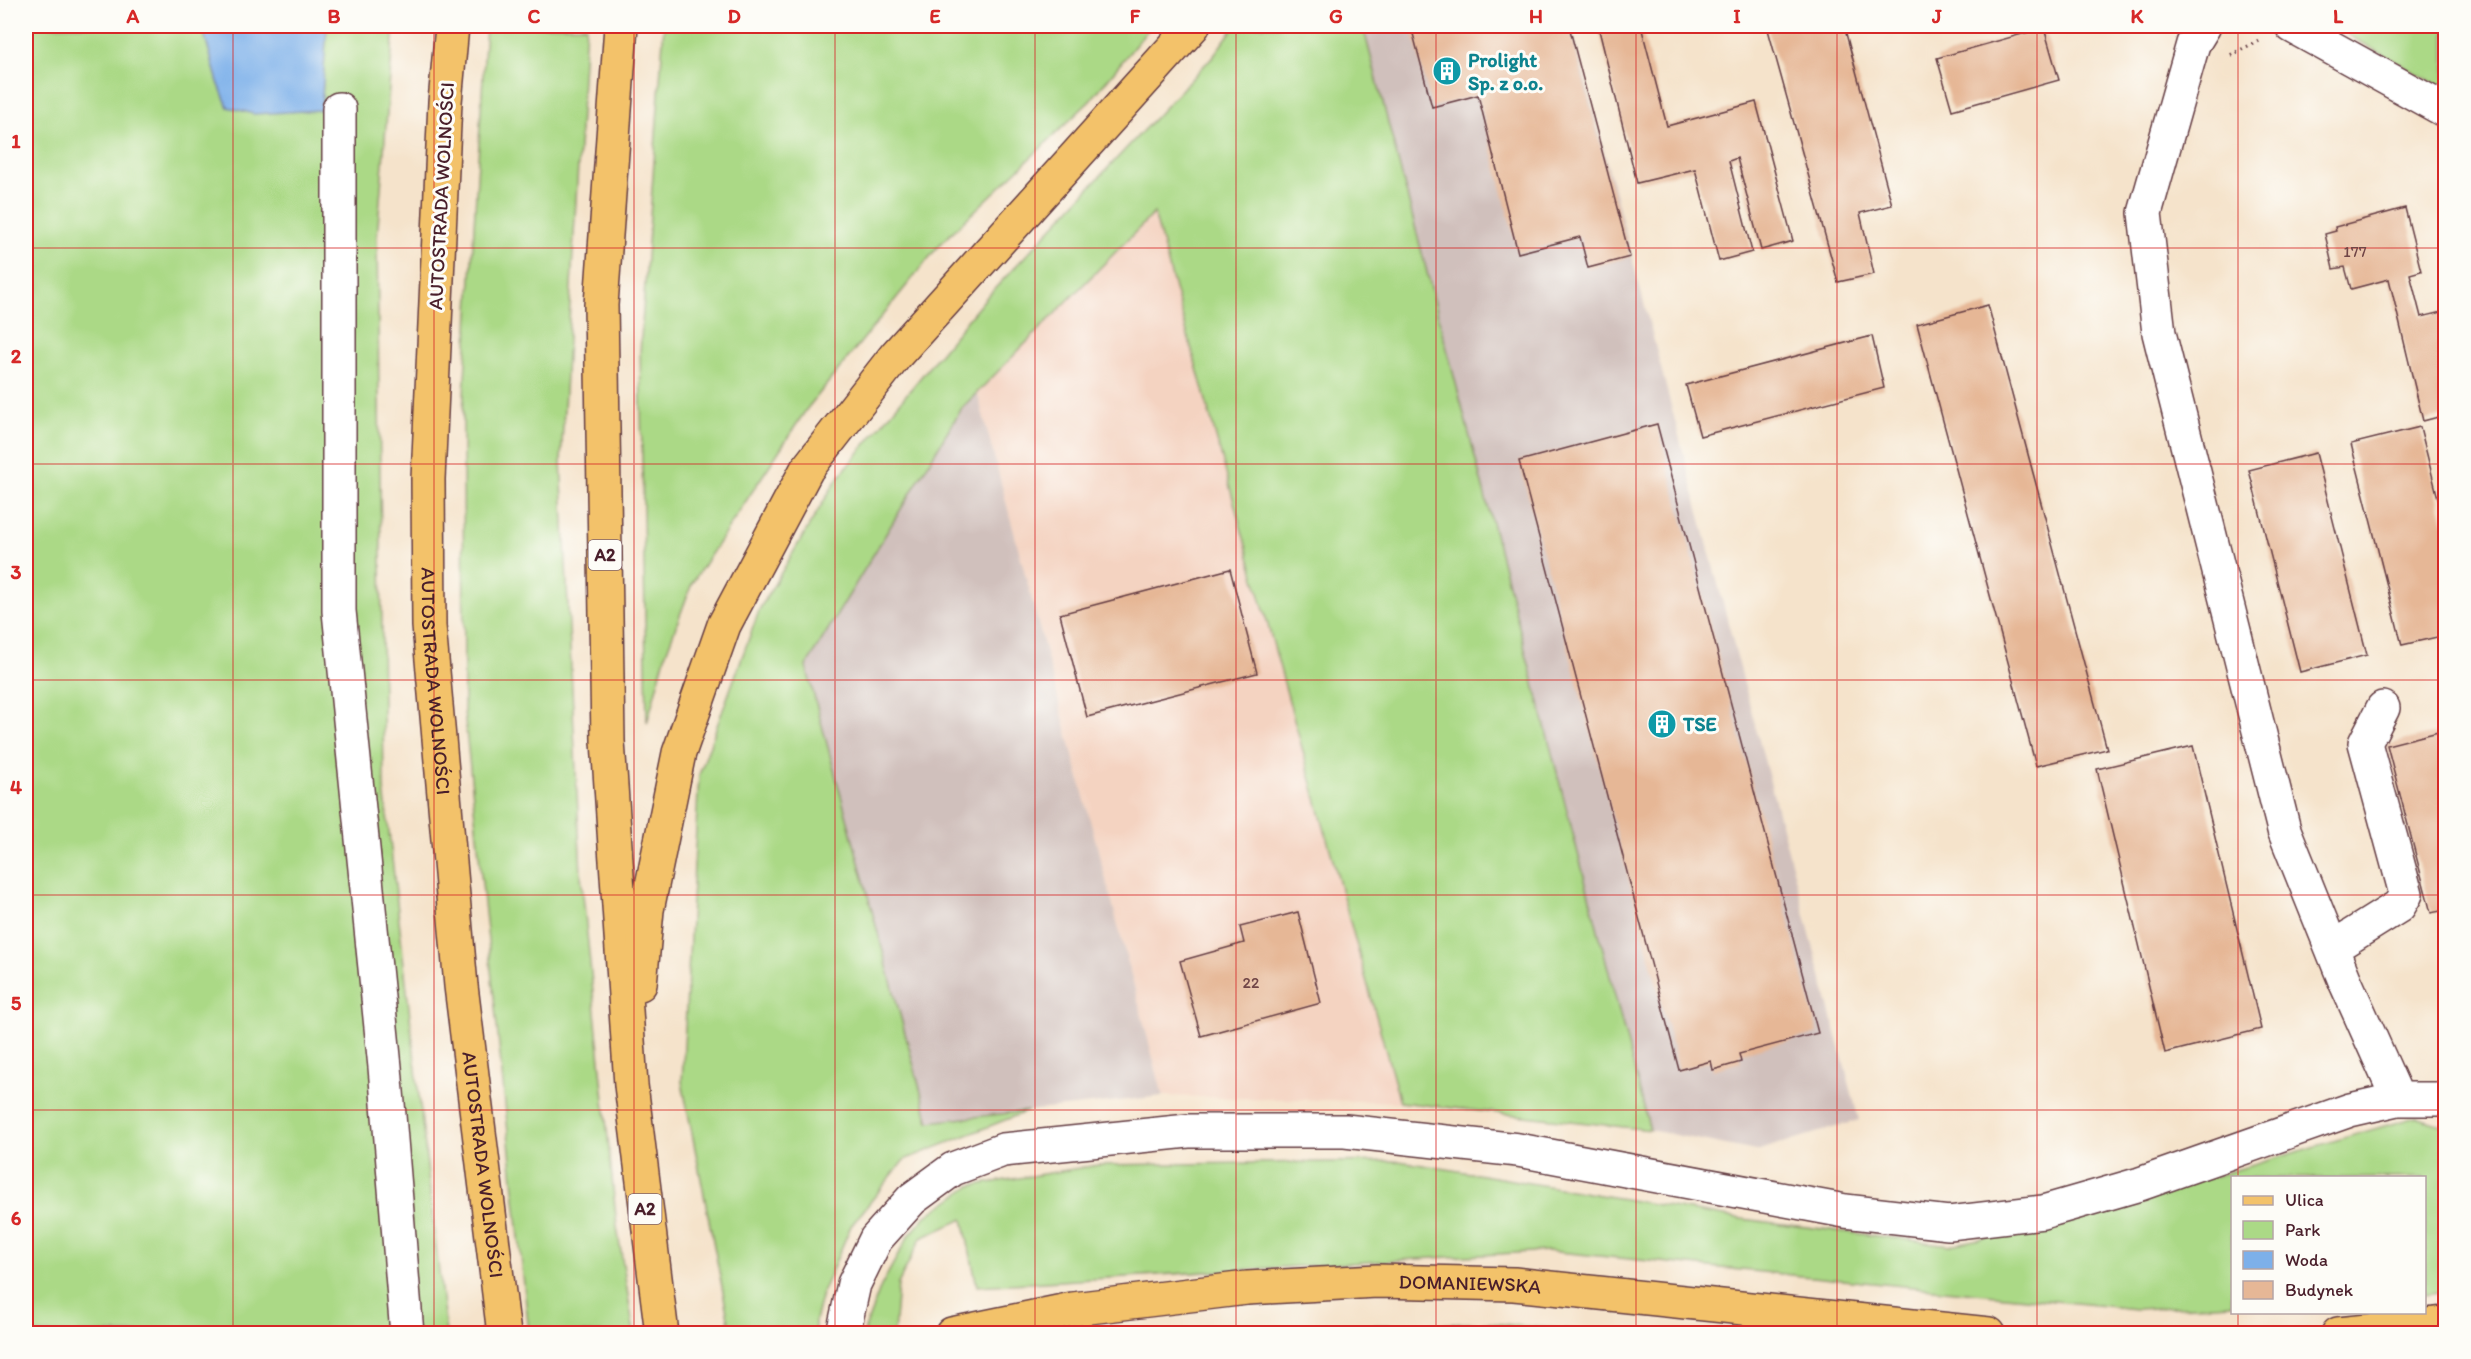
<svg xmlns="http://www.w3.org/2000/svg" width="2471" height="1359" font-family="Itim,sans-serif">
	<rect width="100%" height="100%" fill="#fdfcf7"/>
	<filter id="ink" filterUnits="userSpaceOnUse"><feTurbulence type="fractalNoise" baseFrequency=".0167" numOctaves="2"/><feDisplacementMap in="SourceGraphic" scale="12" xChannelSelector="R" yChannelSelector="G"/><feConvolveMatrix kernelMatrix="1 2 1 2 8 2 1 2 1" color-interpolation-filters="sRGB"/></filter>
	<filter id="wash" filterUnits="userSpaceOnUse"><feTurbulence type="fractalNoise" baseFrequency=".008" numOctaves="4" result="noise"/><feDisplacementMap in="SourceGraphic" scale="24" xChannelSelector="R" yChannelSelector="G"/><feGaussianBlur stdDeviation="1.35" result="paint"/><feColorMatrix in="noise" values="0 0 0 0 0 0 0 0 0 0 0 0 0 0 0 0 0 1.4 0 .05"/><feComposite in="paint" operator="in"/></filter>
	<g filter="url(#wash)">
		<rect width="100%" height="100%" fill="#f5e3cb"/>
		<!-- built -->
		<path fill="#f4d3c1" d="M1154,213L1400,1102L1163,1096L977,392Z"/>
		<!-- industrial -->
		<path fill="#d0c0bc" d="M1363,26H1571L1859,1120L1756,1151L1650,1130Z
			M977,392L1163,1096L929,1122L806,666L962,408Z"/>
		<!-- green -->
		<path fill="#abd986" stroke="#7a7c58" stroke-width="1.5" d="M26,26H202L218,82L228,107L321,110L327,26H394L377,238L384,788L446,1333H26Z
			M486,26H586L561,461L581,875L617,1227L634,1333H529L464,711L463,412Z
			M664,26H1151L1090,101L941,243L806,410L692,583L666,653L647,723L640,352Z
			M1235,26H1363L1650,1130L1400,1102L1154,213L962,408L806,666L929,1122L1028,1111L904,1160L851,1226L822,1293L815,1321V1333H731L682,1082L699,775L760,608L837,479L984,300L1213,56Z
			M2332,26H2445V89Z
			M2415,1117L2445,1126V1292L2425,1295L2424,1178H2232V1304L2136,1309L1548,1251L977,1286L963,1219L921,1238L898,1284L894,1333L863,1334L881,1286L908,1237L926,1216L970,1186L1098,1165L1399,1161L1742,1219L1950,1245L2049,1225Z
			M1489,1323L1609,1333H1182L1210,1329Z"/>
		<!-- water -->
		<path fill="#7db0ea" stroke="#64688a" stroke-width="1.5" d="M202,26H327L321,110L254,114L228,107L218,82Z"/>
		<g id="blocks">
			<!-- building -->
			<path fill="#e6b796" d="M1411,26H1569L1630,257L1588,268L1580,237L1518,253L1478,95L1432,107Z
				M1598,26H1641L1667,126L1756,102L1793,241L1761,250L1737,158L1729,161L1752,252L1719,261L1695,169L1637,183Z
				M1767,26H1844L1892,205L1860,213L1874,274L1838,282Z
				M2044,28L2059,80L1952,110L1937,58Z
				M2405,208L2421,271L2410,274L2421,317L2446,311V415L2423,421L2389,279L2351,289L2345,267L2333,269L2325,234L2336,231L2335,227Z
				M1988,305L2107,749L2036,766L1917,324Z
				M1872,336L1884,388L1700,436L1686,385Z
				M1657,424L1818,1033L1739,1054L1741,1062L1713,1070L1711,1061L1679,1070L1519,461Z
				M2420,427L2446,530V635L2402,645L2351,444Z
				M2316,453L2367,655L2300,672L2249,470Z
				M1230,569L1257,673L1087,717L1060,614Z
				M2446,730V910L2431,913L2387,745Z
				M2193,746L2261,1029L2165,1053L2097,769Z
				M1298,912L1321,1003L1201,1036L1180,961L1244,943L1240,927Z"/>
		</g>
	</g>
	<g filter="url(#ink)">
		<use href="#blocks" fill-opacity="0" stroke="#643c43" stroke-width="1.5"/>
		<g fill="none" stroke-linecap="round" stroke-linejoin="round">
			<!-- minor casing -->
			<g stroke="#643c43" stroke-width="36">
				<path id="minor" d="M2204,26L2193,44L2145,213L2159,333L2284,830L2345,981L2398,1099
					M2292,26L2446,111
					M339,109V611L385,1067L407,1334
					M2332,948L2399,906L2406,894L2365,743L2383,708
					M843,1334L854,1284L876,1239L912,1199L953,1169L1003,1150L1188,1131H1345L1518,1150L1845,1211L1949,1223L2043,1212L2140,1184L2350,1110L2398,1099H2446"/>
			</g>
			<!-- major casing -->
			<g stroke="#643c43" stroke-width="36">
				<g id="major">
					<path id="s1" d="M952,1334L1073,1309L1247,1288L1377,1281L1514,1284L1989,1334"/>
					<path d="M2338,1334L2446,1323"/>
				</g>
			</g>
			<!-- highway casing -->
			<g stroke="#643c43" stroke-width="36">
				<g id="highway">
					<path id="s2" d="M452,26L445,102L428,479L429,626L461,986L504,1334"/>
					<path d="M621,26L601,305L608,741L631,1085L662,1334"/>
					<path d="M640,984L647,910L679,753L724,625L807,469L896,355L1193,26"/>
				</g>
			</g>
			<!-- path -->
			<path stroke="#643c43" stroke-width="4" stroke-dasharray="1.5 4.5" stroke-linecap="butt" d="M2231,55L2259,41"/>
			<!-- minor -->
			<use href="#minor" stroke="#fff" stroke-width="33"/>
			<!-- major -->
			<use href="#major" stroke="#f3c26a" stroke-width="33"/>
			<!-- highway -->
			<use href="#highway" stroke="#f3c26a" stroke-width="33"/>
		</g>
	</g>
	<!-- grid -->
	<path fill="none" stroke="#d62828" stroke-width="1.5" stroke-opacity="0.55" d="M233,26V1334M434,26V1334M634,26V1334M835,26V1334M1035,26V1334M1236,26V1334M1436,26V1334M1636,26V1334M1837,26V1334M2037,26V1334M2238,26V1178M26,248H2446M26,464H2446M26,680H2446M26,895H2446M26,1110H2446M2238,1312V1334"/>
	<!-- icons -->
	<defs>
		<g id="building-disc" transform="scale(1.5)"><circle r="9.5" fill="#0f9aa8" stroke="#fdfcf7"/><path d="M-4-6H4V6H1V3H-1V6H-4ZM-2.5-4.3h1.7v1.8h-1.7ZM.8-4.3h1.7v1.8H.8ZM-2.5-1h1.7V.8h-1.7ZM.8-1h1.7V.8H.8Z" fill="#fff"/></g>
	</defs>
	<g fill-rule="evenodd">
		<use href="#building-disc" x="1447" y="71"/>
		<use href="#building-disc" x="1662" y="724"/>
	</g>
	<g text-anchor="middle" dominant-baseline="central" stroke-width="6" stroke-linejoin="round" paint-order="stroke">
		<!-- number labels -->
		<g font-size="16" fill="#714546">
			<text x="2355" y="251">177</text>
			<text x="1251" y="982">22</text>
		</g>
		<!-- shield labels -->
		<g fill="#fdfcf7" stroke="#806168" stroke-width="1.5">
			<rect x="588.5" y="540" width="33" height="30" rx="4.5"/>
			<rect x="628.5" y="1194" width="33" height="30" rx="4.5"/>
		</g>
		<g font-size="18" font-weight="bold" fill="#4a1f2b">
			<text x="605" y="555">A2</text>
			<text x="645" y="1209">A2</text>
		</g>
		<!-- culture labels -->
		<g font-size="20" font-weight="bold" fill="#0d838f" stroke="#fdfcf7" text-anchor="start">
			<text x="1468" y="60">Prolight<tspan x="1468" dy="23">Sp. z o.o.</tspan></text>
			<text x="1683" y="724">TSE</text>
		</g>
		<!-- street labels -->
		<g font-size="20" fill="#4a1f2b" stroke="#fdfcf7">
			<text transform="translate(441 196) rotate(-87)">AUTOSTRADA WOLNOŚCI</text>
			<text stroke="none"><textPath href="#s2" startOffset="656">AUTOSTRADA WOLNOŚCI</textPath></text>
			<text stroke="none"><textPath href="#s2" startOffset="1142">AUTOSTRADA WOLNOŚCI</textPath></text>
			<text stroke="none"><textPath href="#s1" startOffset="522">DOMANIEWSKA</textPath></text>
		</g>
	</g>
	<!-- margin -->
	<rect width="2471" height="1359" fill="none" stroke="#fdfcf7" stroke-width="66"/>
	<!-- legend -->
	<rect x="2231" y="1176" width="195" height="138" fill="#fdfcf7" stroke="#b5a4a5" stroke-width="1.5"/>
	<rect x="2243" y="1196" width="30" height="9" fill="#f3c26a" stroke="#b5a4a5" stroke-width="1.5"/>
	<text x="2285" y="1206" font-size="18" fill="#4a1f2b">Ulica</text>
	<rect x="2243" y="1221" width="30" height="18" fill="#abd986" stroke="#b5a4a5" stroke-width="1.5"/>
	<text x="2285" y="1236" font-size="18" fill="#4a1f2b">Park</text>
	<rect x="2243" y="1251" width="30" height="18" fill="#7db0ea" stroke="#b5a4a5" stroke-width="1.5"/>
	<text x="2285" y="1266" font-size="18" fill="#4a1f2b">Woda</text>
	<rect x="2243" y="1281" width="30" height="18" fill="#e6b796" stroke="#b5a4a5" stroke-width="1.5"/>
	<text x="2285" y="1296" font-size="18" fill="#4a1f2b">Budynek</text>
	<rect x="33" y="33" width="2405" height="1293" fill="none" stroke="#d62828" stroke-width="2"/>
	<g font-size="20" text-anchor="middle" font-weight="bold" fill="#d62828">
		<text x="133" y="23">A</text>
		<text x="334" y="23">B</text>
		<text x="534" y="23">C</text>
		<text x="734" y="23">D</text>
		<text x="935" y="23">E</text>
		<text x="1135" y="23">F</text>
		<text x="1336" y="23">G</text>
		<text x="1536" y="23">H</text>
		<text x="1737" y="23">I</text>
		<text x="1937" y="23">J</text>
		<text x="2137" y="23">K</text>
		<text x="2338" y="23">L</text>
		<text x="16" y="148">1</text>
		<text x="16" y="363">2</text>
		<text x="16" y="579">3</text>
		<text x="16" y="794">4</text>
		<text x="16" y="1010">5</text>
		<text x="16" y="1225">6</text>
	</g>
</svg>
